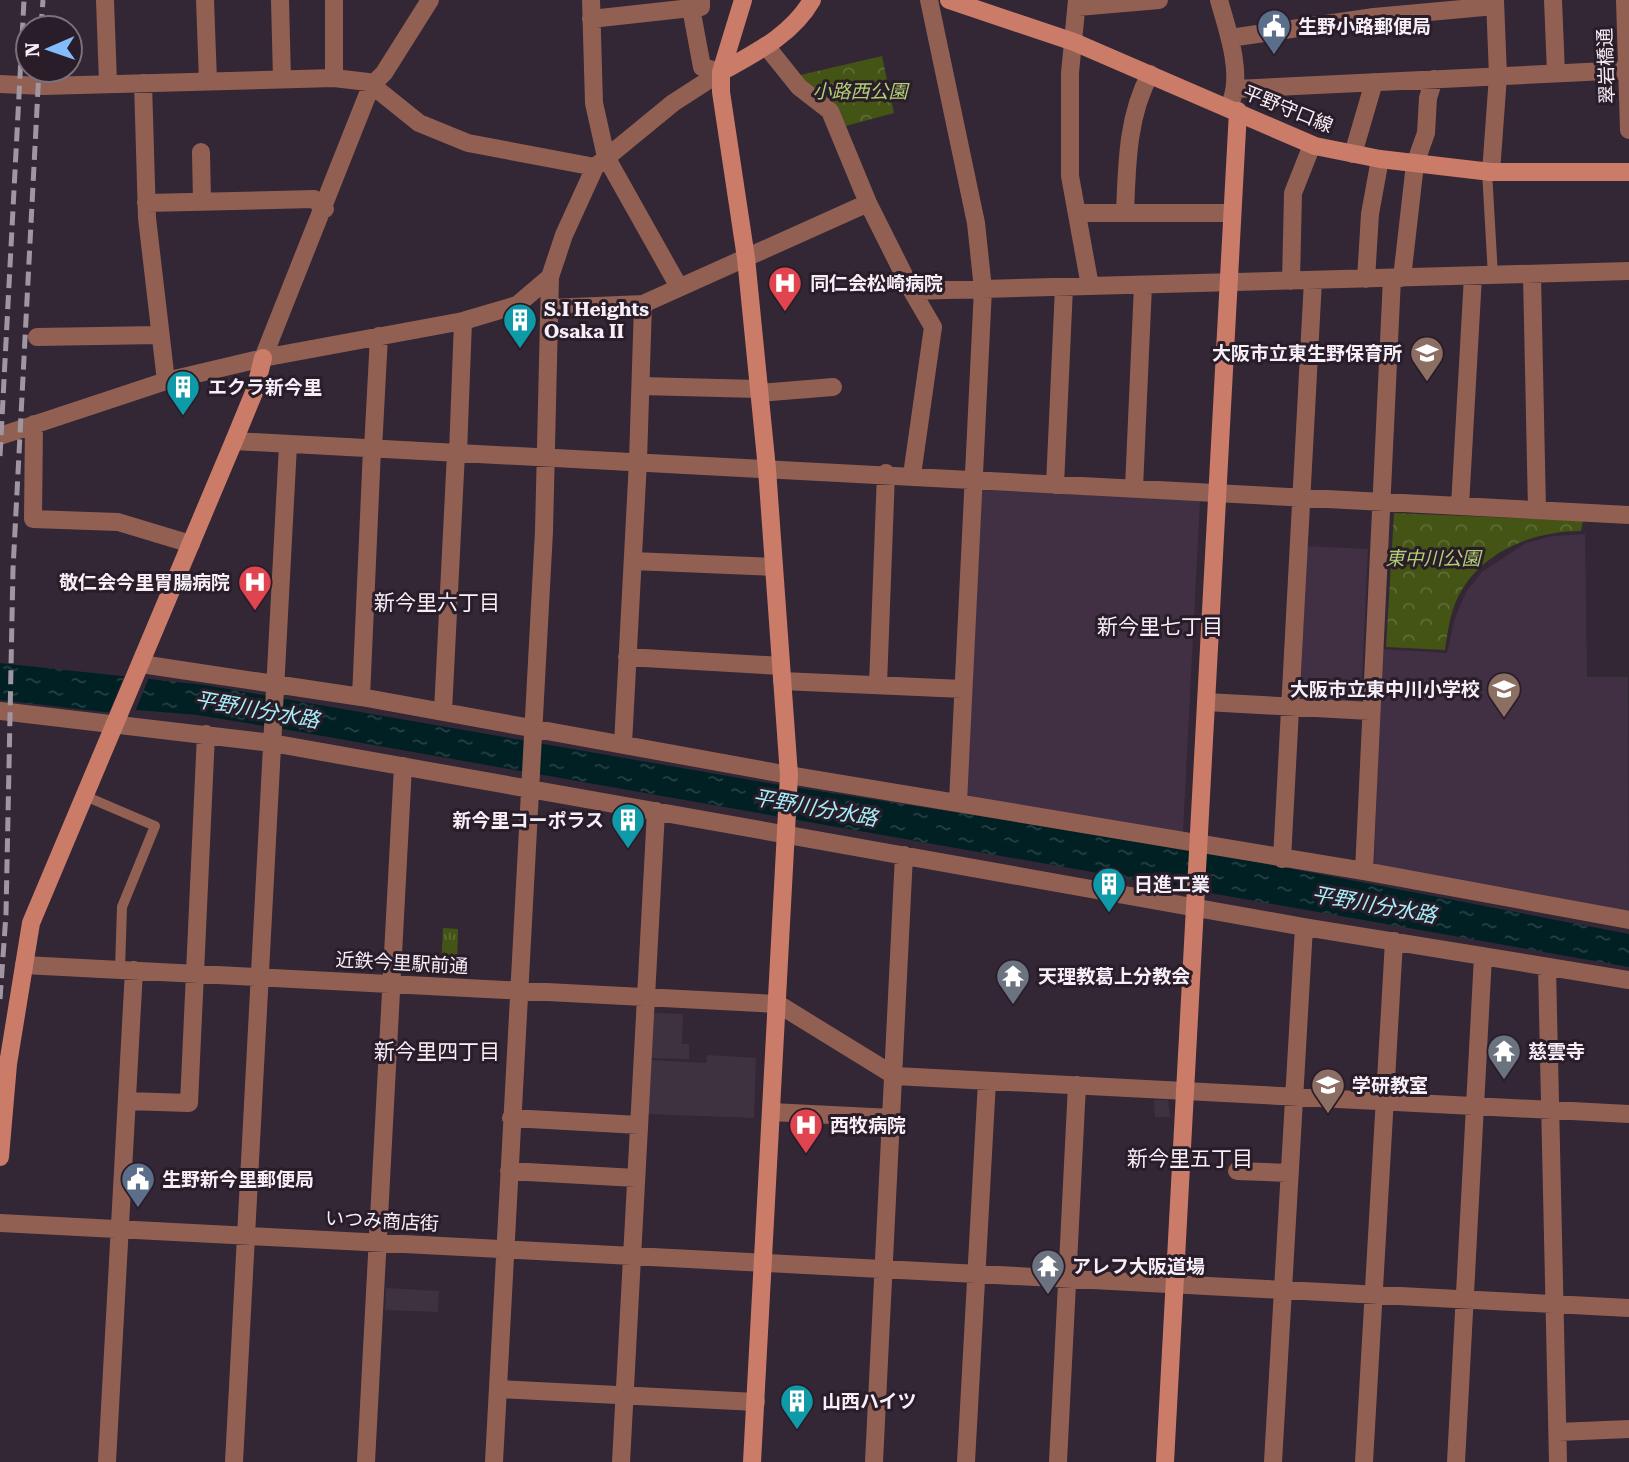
<svg xmlns="http://www.w3.org/2000/svg" width="1629" height="1462" font-family="'Roboto Serif','Noto Sans JP',serif">
	<defs>
		<pattern id="grass-tufts" width="24" height="20" patternUnits="userSpaceOnUse" patternTransform="scale(1.75)"><rect width="24" height="20" fill="#435414"/><path d="M3 7l-1-3M5 7V3M7 7l1-3M15 17l-1-3M17 17v-4M19 17l1-3" fill="none" stroke="#5f6d37"/></pattern>
		<pattern id="park-crowns" width="20" height="18" patternUnits="userSpaceOnUse" patternTransform="scale(1.75)"><rect width="20" height="18" fill="#435414"/><path d="M2 6a3 3 0 1 1 6 0M12 15a3 3 0 1 1 6 0" fill="none" stroke="#5f6d37"/></pattern>
		<pattern id="water-ripples" width="26" height="14" patternUnits="userSpaceOnUse" patternTransform="scale(1.75)"><rect width="26" height="14" fill="#012024"/><path d="M2 4q2-2 4 0t4 0M15 11q2-2 4 0t4 0" fill="none" stroke="#274145"/></pattern>
	</defs>
	<rect width="100%" height="100%" fill="#332635"/>
	<!-- commercial -->
	<path fill="#3f3240" d="M423,953L440,954L439,971L423,970Z
		M654,1013L683,1014L682,1044H689V1059L652,1058Z
		M707,1055L756,1058L754,1118L648,1114L650,1060L706,1063Z
		M1154,1100H1168L1170,1117H1155Z
		M386,1288L439,1291L438,1312L385,1310Z"/>
	<!-- built -->
	<path fill="#413044" d="M980,490L1200,500L1183,832L965,797Z
		M1585,534L1587,677H1628L1629,913L1374,866L1382,649L1447,653L1455,618L1466,592L1482,572L1526,543L1553,536Z
		M1307,546L1368,549L1361,702L1300,699Z"/>
	<!-- grass -->
	<path fill="url(#grass-tufts)" d="M443,928L458,929L457,972L441,971Z"/>
	<!-- park -->
	<path fill="url(#park-crowns)" d="M882,56L894,113L842,127L796,76Z
		M1394,513L1583,521L1581,531C1538,531 1488,548 1463,588C1451,606 1448,629 1445,650L1386,647Z"/>
	<!-- water -->
	<path fill="url(#water-ripples)" d="M0,663L205,685L774,784L1184,848L1629,934V967L283,729L197,715L137,710L104,712L0,700Z"/>
	<!-- pier -->
	<path fill="#332635" d="M126,672L150,675L134,714L109,713Z"/>
	<g fill="none" stroke-linecap="round" stroke-linejoin="round">
		<!-- lane -->
		<path stroke="#916053" stroke-width="10" d="M1487,171L1493,276
			M85,796L155,826L122,907L120,969"/>
		<!-- street -->
		<path stroke="#916053" stroke-width="18" d="M105,0L108,83
			M205,0L208,81
			M280,0L282,79
			M334,0V78
			M591,0L594,103L606,157L679,287
			M701,0V7L691,8L702,67L721,72
			M929,0L976,223L983,289L958,802
			M1077,0L1070,73V176L1090,286
			M1219,0C1227,29 1242,70 1232,99
			M1553,0L1556,73
			M1625,0L1629,130
			M1078,7L1159,0
			M591,19L691,8
			M1230,38L1374,17L1495,6
			M767,47L799,87L830,111L868,203L912,291L1629,271
			M143,83L147,218L166,381
			M0,84L43,86L334,78L368,82L419,123L468,143L595,167
			M1236,89L1627,70
			M201,152L202,202
			M1353,154L1374,82
			M1491,172L1498,76L1495,0
			M146,203L314,199L325,209
			M1078,213H1231
			M1125,213C1127,165 1127,117 1150,74
			M1532,275L1537,510
			M1402,278L1415,164L1426,133L1428,98L1434,79
			M1366,279L1370,214L1380,159
			M1291,281L1293,193L1312,145
			M912,291L933,327L912,475
			M550,308L643,304L868,203
			M37,337L159,335
			M263,358L371,86L384,73L430,0
			M641,386L758,389
			M758,393L833,387
			M34,424L33,519L118,522L191,544
			M0,436L166,381L263,358L463,321L517,305L550,277
			M234,441L1629,515
			M373,449L379,336
			M458,453L463,321
			M1055,485L1064,287
			M1134,488L1143,285
			M1460,506L1473,276
			M633,561L774,567
			M627,657L781,666
			M141,664L361,697L789,775L1364,871L1629,920
			M782,681L963,689
			M878,685L886,473
			M361,697L372,449
			M1206,702L1370,711
			M0,711L272,743L1304,927L1629,980
			M443,711L456,453
			M623,744L638,461L643,304
			M1282,859L1313,280
			M1364,871L1392,278
			M24,965L778,1004L895,1076L1629,1114
			M1547,967L1558,1462
			M127,1101L189,1103L206,734
			M771,1112L892,1118
			M511,1118L639,1125
			M509,1171L636,1178
			M1237,1171L1289,1173
			M0,1223L1629,1308
			M498,1389L756,1402
			M1558,1432L1629,1429
			M107,1462L134,970
			M234,1462L288,445
			M366,1462L403,766
			M494,1462L544,531L550,277L564,235L595,167L673,103L721,72
			M621,1462L656,811
			M874,1462L904,855
			M966,1462L987,1081
			M1058,1462L1077,1085
			M1273,1462L1304,927
			M1364,1462L1394,941
			M1456,1462L1483,956"/>
		<!-- secondary -->
		<path stroke="#cb7c68" stroke-width="18" d="M743,0L721,72V92L746,258L767,469L789,775L752,1462
			M949,0L1074,42L1315,146L1380,159L1491,172H1629
			M721,72C755,53 792,35 812,0
			M0,1157L8,1064L31,923L234,441L255,390L263,358
			M1165,1462L1238,111"/>
		<!-- rail -->
		<path stroke="#a096a1" stroke-width="5" stroke-dasharray="14 7" stroke-linecap="butt" d="M41,28L43,0
			M0,456L24,0
			M0,999L6,914L13,569L39,70"/>
	</g>
	<!-- icons -->
	<defs>
		<g id="civic-pin" transform="scale(1.75)"><path d="M0 17L-7.5 6A9.5 9.5 0 1 1 7.5 6Z" fill="#5c6f8a" stroke="#291d2a"/><path d="M-.6-6.5H3V-4.5H.6V-3L4-1V1h2V6H-6V1h2V-1L-.6-3ZM-1.2 2.5V6h2.4V2.5Z" fill="#fff"/></g>
		<g id="hospital-pin" transform="scale(1.75)"><path d="M0 17L-7.5 6A9.5 9.5 0 1 1 7.5 6Z" fill="#e0444e" stroke="#291d2a"/><path d="M-5-5h3v3.5h4V-5h3V5h-3V1.5h-4V5h-3Z" fill="#fff"/></g>
		<g id="building-pin" transform="scale(1.75)"><path d="M0 17L-7.5 6A9.5 9.5 0 1 1 7.5 6Z" fill="#0f9aa8" stroke="#291d2a"/><path d="M-4-6H4V6H1V3H-1V6H-4ZM-2.5-4.3h1.7v1.8h-1.7ZM.8-4.3h1.7v1.8H.8ZM-2.5-1h1.7V.8h-1.7ZM.8-1h1.7V.8H.8Z" fill="#fff"/></g>
		<g id="school-pin" transform="scale(1.75)"><path d="M0 17L-7.5 6A9.5 9.5 0 1 1 7.5 6Z" fill="#8d6e63" stroke="#291d2a"/><path d="M0-5L7-2L0 1L-7-2ZM-4 1L0 2.5L4 1V4Q0 6-4 4Z" fill="#fff"/></g>
		<g id="temple-pin" transform="scale(1.75)"><path d="M0 17L-7.5 6A9.5 9.5 0 1 1 7.5 6Z" fill="#6b7280" stroke="#291d2a"/><path d="M0-6L5-2H3V0L6.5 2.5H4V6H1.5V3h-3V6H-4V2.5H-6.5L-3 0V-2H-5Z" fill="#fff"/></g>
	</defs>
	<g fill-rule="evenodd">
		<use href="#civic-pin" x="1274" y="26"/>
		<use href="#hospital-pin" x="785" y="283"/>
		<use href="#building-pin" x="520" y="320"/>
		<use href="#school-pin" x="1427" y="353"/>
		<use href="#building-pin" x="183" y="387"/>
		<use href="#hospital-pin" x="255" y="582"/>
		<use href="#school-pin" x="1504" y="689"/>
		<use href="#building-pin" x="628" y="820"/>
		<use href="#building-pin" x="1109" y="884"/>
		<use href="#temple-pin" x="1013" y="976"/>
		<use href="#temple-pin" x="1504" y="1051"/>
		<use href="#school-pin" x="1328" y="1085"/>
		<use href="#hospital-pin" x="806" y="1125"/>
		<use href="#civic-pin" x="138" y="1179"/>
		<use href="#temple-pin" x="1048" y="1266"/>
		<use href="#building-pin" x="797" y="1401"/>
	</g>
	<g text-anchor="middle" dominant-baseline="central" stroke-width="6" stroke-linejoin="round" paint-order="stroke">
		<!-- poi labels -->
		<g font-size="19" font-weight="bold" fill="#f7eff8" stroke="#291d2a" text-anchor="start">
			<text x="1298" y="26">生野小路郵便局</text>
			<text x="810" y="283">同仁会松崎病院</text>
			<text x="544" y="309">S.I Heights<tspan x="544" dy="22">Osaka II</tspan></text>
			<text x="1402" y="353" text-anchor="end">大阪市立東生野保育所</text>
			<text x="208" y="387">エクラ新今里</text>
			<text x="230" y="582" text-anchor="end">敬仁会今里胃腸病院</text>
			<text x="1480" y="689" text-anchor="end">大阪市立東中川小学校</text>
			<text x="604" y="820" text-anchor="end">新今里コーポラス</text>
			<text x="1134" y="884">日進工業</text>
			<text x="1038" y="976">天理教葛上分教会</text>
			<text x="1528" y="1051">慈雲寺</text>
			<text x="1352" y="1085">学研教室</text>
			<text x="830" y="1125">西牧病院</text>
			<text x="162" y="1179">生野新今里郵便局</text>
			<text x="1072" y="1266">アレフ大阪道場</text>
			<text x="822" y="1401">山西ハイツ</text>
		</g>
		<!-- street labels -->
		<g font-size="19" fill="#f7eff8" stroke="#291d2a">
			<text transform="translate(1606 66) rotate(-92)">翠岩橋通</text>
			<text transform="translate(1288 109) rotate(22)">平野守口線</text>
			<text transform="translate(402 963) rotate(3)">近鉄今里駅前通</text>
			<text transform="translate(382 1221) rotate(3)">いつみ商店街</text>
		</g>
		<!-- park labels -->
		<g font-size="19" font-style="italic" fill="#b2cf74" stroke="#291d2a">
			<text x="860" y="91">小路西公園</text>
			<text x="1433" y="558">東中川公園</text>
		</g>
		<!-- neighbourhood labels -->
		<g font-size="21" fill="#f7eff8" stroke="#291d2a">
			<text x="437" y="603">新今里六丁目</text>
			<text x="1160" y="627">新今里七丁目</text>
			<text x="437" y="1052">新今里四丁目</text>
			<text x="1190" y="1159">新今里五丁目</text>
		</g>
		<!-- water labels -->
		<g font-size="21" font-style="italic" fill="#a6eff9" stroke="#291d2a">
			<text transform="translate(257 710) rotate(10)">平野川分水路</text>
			<text transform="translate(815 808) rotate(10)">平野川分水路</text>
			<text transform="translate(1374 905) rotate(10)">平野川分水路</text>
		</g>
	</g>
	<!-- north arrow -->
	<g transform="translate(49 49) rotate(268)"><circle r="33" fill="#291d2a" stroke="#7b717c" stroke-width="2"/>
	<path d="M0-5L12 26L0 18L-12 26Z" fill="#83bcfb"/>
	<text y="-10" font-size="19" font-weight="bold" text-anchor="middle" fill="#f7eff8">N</text>
	</g>
</svg>
